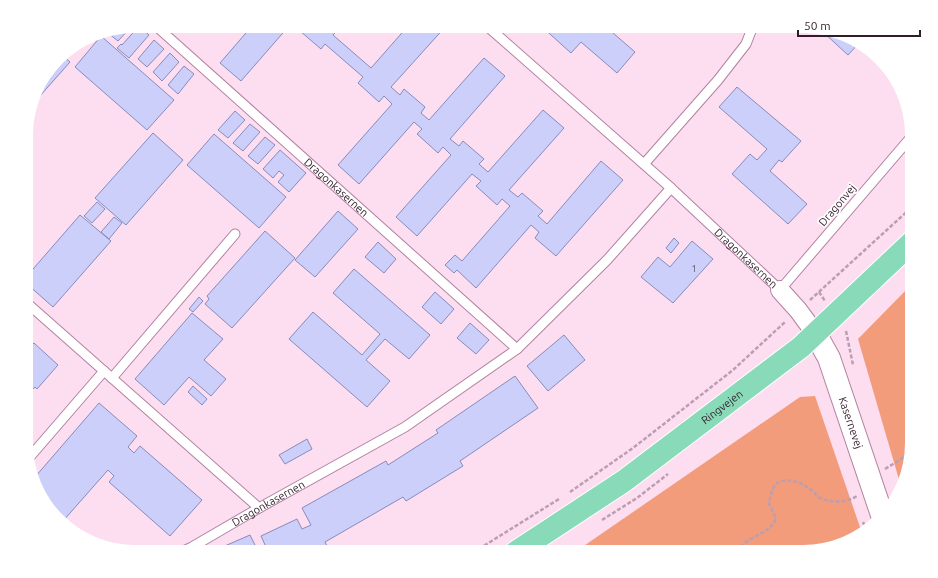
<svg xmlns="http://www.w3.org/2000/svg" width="938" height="578" font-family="Ubuntu,sans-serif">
	<rect width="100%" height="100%" fill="#fdddf0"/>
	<!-- green -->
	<path fill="#f29c7c" d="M912,284V450L900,483L858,339Z
		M815,396L862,533L857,537L810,552H575L800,397Z"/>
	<!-- building -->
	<path fill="#cbcff9" stroke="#878bbc" d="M139,26L149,35L129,58L117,48L121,44L122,45Z
		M252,26H289L241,81L220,63Z
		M304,26H341L333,35L371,68L408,26H446L391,87L400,95L404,89L425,107L421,113L429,120L484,58L505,76L450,139L459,146L463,141L484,159L479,164L488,172L543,110L564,128L509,190L518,197L522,193L543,211L538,216L547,224L601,161L623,180L556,256L535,238L539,232L531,225L476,288L457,270L454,273L445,265L455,255L462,261L510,206L502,199L497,205L476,186L481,181L472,174L417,236L396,217L451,155L443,147L438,153L417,134L422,129L414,122L359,184L338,165L392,104L384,96L379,102L358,83L363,77L325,44L321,49L300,31Z
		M541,26H582L583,27L585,26H605L635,52L617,73L581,42L571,53Z
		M131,27L118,41L108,33L110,31Z
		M823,32L859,43L848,55Z
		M101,36L174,100L147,130L75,67Z
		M154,40L164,49L147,67L138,59Z
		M170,53L179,62L162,81L153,72Z
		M62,55L70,62L32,105L37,87Z
		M184,66L194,74L178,94L168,85Z
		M737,87L801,141L782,162L779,160L770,171L807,204L788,224L732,174L750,154L757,160L767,149L719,107Z
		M235,111L245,120L228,138L218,130Z
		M250,124L260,132L243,151L233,143Z
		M153,133L183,160L126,225L95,198Z
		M214,134L286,197L259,228L187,165Z
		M265,137L275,145L258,164L248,156Z
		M280,150L306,173L289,192L278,182L284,175L279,171L273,178L263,169Z
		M97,202L105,209L92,223L84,216Z
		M338,211L358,229L315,277L295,260Z
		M80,215L111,241L53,307L27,284V276Z
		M114,217L122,223L109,239L101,232Z
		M265,231L295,258L232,328L205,304L209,299L207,296Z
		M674,238L679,243L671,253L666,248Z
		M692,241L713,259L673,303L641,277L658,257L670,267Z
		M378,242L396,259L384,273L365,257Z
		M354,269L430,335L409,359L385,339L366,360L390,381L367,407L289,339L313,312L362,355L380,334L333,293Z
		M435,292L454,309L441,324L422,307Z
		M199,297L203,301L193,312L189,309Z
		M192,313L223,339L204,360L226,379L211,396L189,377L164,405L135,379Z
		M470,323L489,340L476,354L457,338Z
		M564,335L585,360L548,391L527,366Z
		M34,343L58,365L37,389L35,387L31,391L27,387V351Z
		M515,376L538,408L460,461L463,466L406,501L403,497L325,542L330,552H211L250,535L258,551L266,547L261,536L297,519L302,529L311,525L302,508L386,461L388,465L438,433L436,430Z
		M193,386L207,399L202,405L188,392Z
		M99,403L137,436L128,447L134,453L140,446L202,500L170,536L109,482L114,476L108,470L63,521L44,503L35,477Z
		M307,439L312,449L285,464L279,455Z"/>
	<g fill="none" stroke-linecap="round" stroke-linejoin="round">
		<!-- lane casing -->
		<g stroke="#b282a1" stroke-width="11">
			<g id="lane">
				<path id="s1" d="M156,26L517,349"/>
				<path id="s2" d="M487,26L671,188L780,290L912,136"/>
				<path d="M644,164L718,80L746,44L753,26"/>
				<path d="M27,303L259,508"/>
				<path d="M112,378L235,234"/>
				<path d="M28,459L104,371"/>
				<path id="s3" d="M181,552L192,547L259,508L405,427L517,349L607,260L671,188"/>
			</g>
		</g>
		<!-- street casing -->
		<g stroke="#b282a1" stroke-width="20">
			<path id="street" d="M780,290L798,310L815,333"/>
		</g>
		<!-- secondary casing -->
		<g stroke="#b282a1" stroke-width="24">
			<g id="secondary">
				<path id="s4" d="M815,333L829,358L882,515"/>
			</g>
		</g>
		<!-- primary casing -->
		<g stroke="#fff" stroke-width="24">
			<g id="primary">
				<path id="s5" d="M516,552L624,481L801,347L912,242"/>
			</g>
		</g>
		<!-- path -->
		<path stroke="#bb9eb0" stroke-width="2.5" stroke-dasharray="4 2" stroke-linecap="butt" d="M819,292L825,301
			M810,300L912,207
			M846,331L853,365
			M885,469L906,456L912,449
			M570,492L633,448L733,370L785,322
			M602,520L637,498L668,474
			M863,522L866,529
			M474,552L559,499
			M737,552C746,535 771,535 776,518L769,504C770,498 772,488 776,484C785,476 804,483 811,490C815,492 816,496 820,498C832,503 846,503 857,496"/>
		<!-- lane -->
		<use href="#lane" stroke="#fff" stroke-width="9"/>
		<!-- street -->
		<use href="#street" stroke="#fff" stroke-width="18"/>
		<!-- secondary -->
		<use href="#secondary" stroke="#fff" stroke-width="22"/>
		<!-- primary -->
		<use href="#primary" stroke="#88dab8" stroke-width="22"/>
	</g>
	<g text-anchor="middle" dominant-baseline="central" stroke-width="3.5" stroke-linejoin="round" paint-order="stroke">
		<!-- number labels -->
		<g font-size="9" fill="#584a5e">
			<text x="694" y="269">1</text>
		</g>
		<!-- street labels -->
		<g font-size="11" fill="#311d2a" stroke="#fff">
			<text stroke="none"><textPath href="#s1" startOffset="242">Dragonkasernen</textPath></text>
			<text transform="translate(837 205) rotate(-50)">Dragonvej</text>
			<text stroke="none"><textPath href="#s2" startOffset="348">Dragonkasernen</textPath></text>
			<text stroke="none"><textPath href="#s5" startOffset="252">Ringvejen</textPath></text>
			<text stroke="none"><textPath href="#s4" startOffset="97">Kasernevej</textPath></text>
			<text stroke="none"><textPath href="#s3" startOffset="100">Dragonkasernen</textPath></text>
		</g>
	</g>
	<!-- crop -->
	<path d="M0 0H938V578H0ZM135 33H803A102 102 0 0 1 905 135V443A102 102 0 0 1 803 545H135A102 102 0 0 1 33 443V135A102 102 0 0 1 135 33Z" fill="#fff" fill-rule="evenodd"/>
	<!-- scale -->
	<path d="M798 30v6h122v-6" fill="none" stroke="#311d2a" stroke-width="2"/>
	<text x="804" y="30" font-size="12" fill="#311d2a" stroke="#ffffff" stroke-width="3" paint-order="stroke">50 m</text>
</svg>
